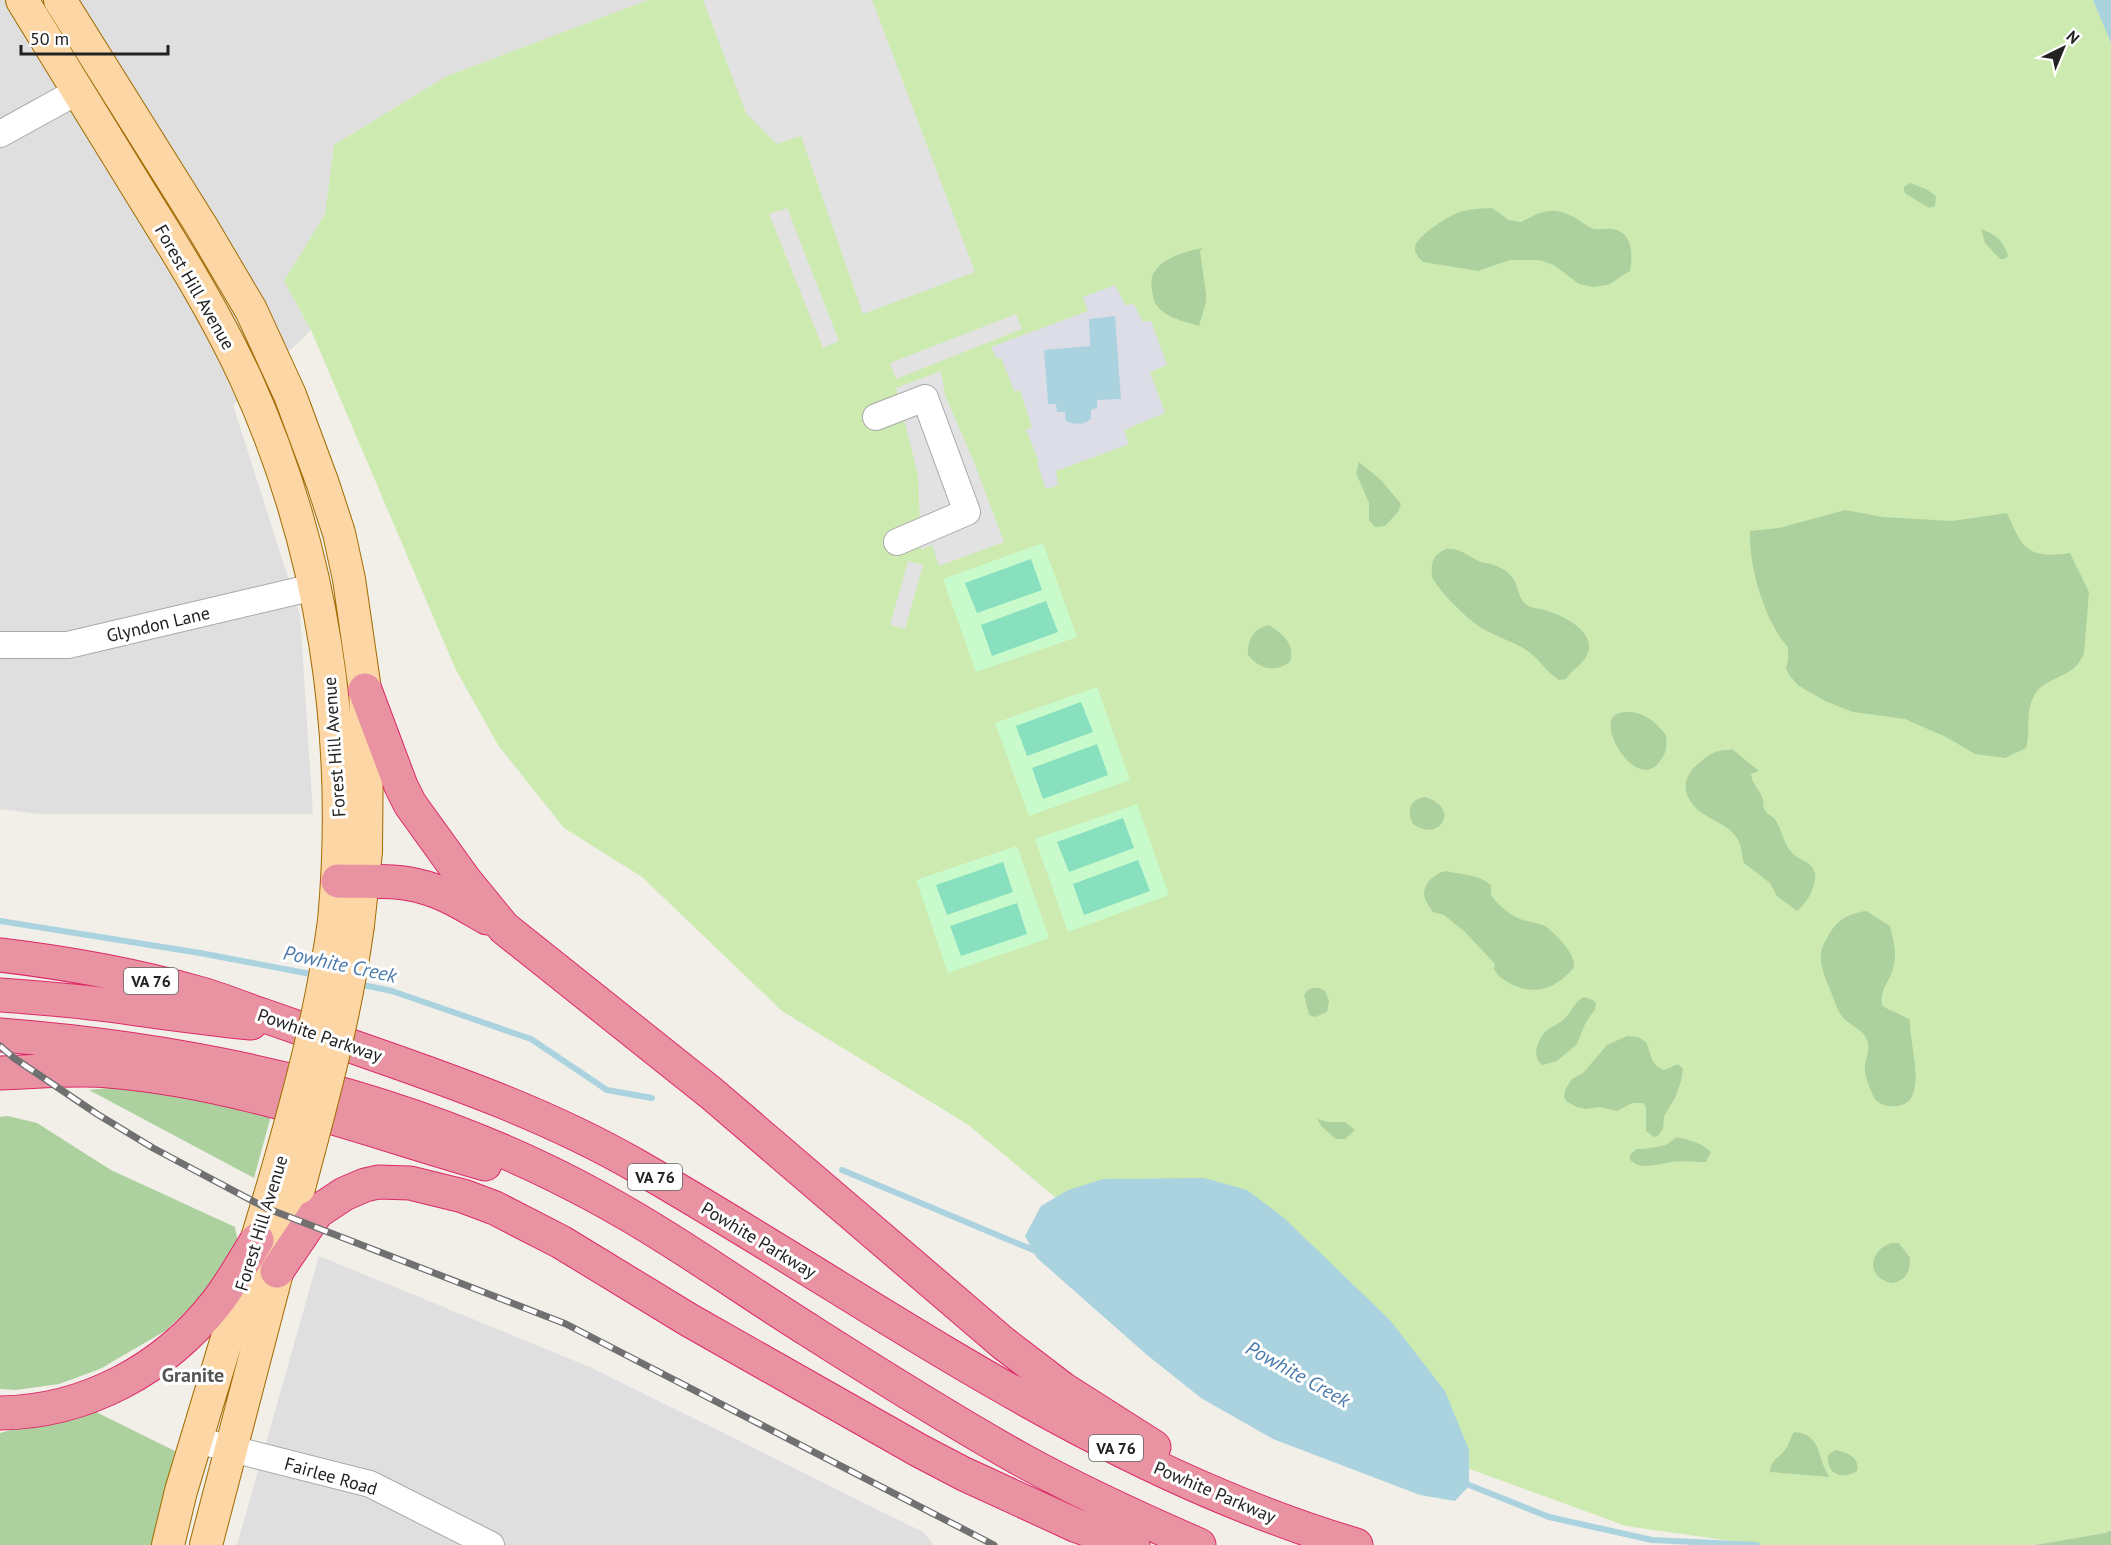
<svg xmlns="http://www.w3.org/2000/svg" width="2111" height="1545" font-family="'PT Sans',sans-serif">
	<rect width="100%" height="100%" fill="#f2efe9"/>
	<!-- residential -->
	<path fill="#e0dfdf" d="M0,0H648L445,77L334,145L325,214L284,281L311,330L233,405L300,615L313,814H40L0,809Z
		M319,1256L592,1368L923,1532L934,1545H237Z"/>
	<!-- grass -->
	<path fill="#cdebb0" d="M648,0H2111V1530L2105,1533L2034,1545H1759L1626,1526L1464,1467L1160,1284L967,1124L782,1011L642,877L564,828L498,745L455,668L311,330L284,281L325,214L334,145L445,77Z"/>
	<!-- forest -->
	<path fill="#add19e" d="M1910,183L1926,189L1936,196L1935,206L1929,208L1906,194L1904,191V187Z
		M1492,208L1509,220L1521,222C1541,212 1551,205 1574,217C1580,220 1587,227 1594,229C1600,230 1607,228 1613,229C1633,233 1633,254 1630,271L1608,285L1593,287L1579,284L1554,265L1539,260H1510L1478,271L1423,262C1419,258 1414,253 1415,246C1418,236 1445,218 1455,214C1467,208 1480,209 1492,208Z
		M1981,229C1995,234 2004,241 2008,256L2004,259H2000L1985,243Z
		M1203,248L1200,251L1206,294V302L1199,326C1184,321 1168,319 1157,306C1153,302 1153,295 1152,289C1146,262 1182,252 1203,248Z
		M1359,462L1381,480L1401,504L1398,512L1385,526L1375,527L1369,520V503L1356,473Z
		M1845,510L1883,517L1952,521L2007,513C2023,549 2027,559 2070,553L2089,592L2084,653C2074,681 2044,674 2033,698C2025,714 2031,731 2026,748L2005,758L1975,754L1946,737L1905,719L1853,712L1825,701L1799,686L1789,675L1786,668L1788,659V647C1765,623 1748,564 1750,531L1779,528Z
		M1446,549C1462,547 1471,560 1485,563C1494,564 1506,569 1512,577C1519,586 1517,598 1527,605C1532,609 1539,608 1545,610C1561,615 1588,627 1589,646C1589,662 1573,668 1566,679L1559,680C1547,673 1540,660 1529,652C1514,641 1495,637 1480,627C1467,619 1438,590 1432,577C1431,563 1432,555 1446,549Z
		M1269,625C1283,634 1296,644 1290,662C1275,673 1259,669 1248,655C1247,640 1254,628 1269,625Z
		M1632,712C1647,714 1656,723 1666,735C1667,746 1667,752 1660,761C1638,793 1599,729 1614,716C1618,712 1626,712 1632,712Z
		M1732,749L1759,771L1751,774C1752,785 1760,789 1763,799C1764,804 1762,807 1766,812C1769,815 1774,817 1776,821C1783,832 1783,844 1793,854C1800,861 1809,860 1814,870C1819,882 1807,904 1797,911L1777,896L1770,883L1744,863C1741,854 1742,844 1736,837C1728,825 1713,821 1702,813C1680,796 1680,776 1703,760C1707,756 1713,752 1719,751C1724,749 1728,751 1732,749Z
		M1424,797C1463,807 1439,845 1412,823C1407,810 1410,800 1424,797Z
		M1446,871C1462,875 1478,874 1491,885V895C1500,907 1512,918 1527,921C1533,923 1539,923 1545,926C1554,932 1576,954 1574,966C1573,970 1572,969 1569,973C1552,990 1533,995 1511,984C1504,980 1498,977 1494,969L1495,964L1465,932L1444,915L1433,912C1430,907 1424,900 1424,894C1424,882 1436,873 1446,871Z
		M1866,911L1890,926C1893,938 1897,952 1894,965C1891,980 1879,990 1882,1005C1890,1012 1901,1013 1910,1020C1908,1044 1934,1111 1889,1106C1881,1105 1874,1101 1872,1093C1869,1086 1864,1075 1865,1067C1865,1057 1871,1050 1867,1040C1863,1029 1848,1025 1841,1015C1836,1008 1834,998 1830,990C1826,979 1820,967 1821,955C1821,949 1824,943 1827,938C1836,921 1846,914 1866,911Z
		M1314,988H1320L1325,991L1329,1001L1327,1012L1315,1017L1309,1015L1304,995L1309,989Z
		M1584,997L1593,1000L1596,1003L1595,1009L1585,1024L1577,1044L1557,1061L1543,1065C1531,1058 1537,1041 1545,1032C1551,1026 1560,1024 1565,1018C1573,1011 1573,1002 1584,997Z
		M1627,1036L1638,1037L1646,1042C1652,1054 1649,1064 1664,1070L1678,1064L1683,1069L1681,1081L1675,1098L1664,1116L1663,1129L1658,1136L1654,1137L1646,1131V1106L1643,1103H1632L1617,1111L1600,1107L1586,1109L1577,1107L1567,1102L1564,1097L1565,1090L1572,1079L1583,1073L1607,1045Z
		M128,1086L272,1112L254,1178L89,1090Z
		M8,1116L37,1123L111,1170L235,1227L238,1242L216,1284L165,1331L100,1369L59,1384L16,1390L0,1389V1117Z
		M1317,1119L1329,1122H1345L1355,1130L1345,1139H1336L1322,1127Z
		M1677,1137C1689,1140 1702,1143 1711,1152L1706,1162C1695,1162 1683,1161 1672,1162C1657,1164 1642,1171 1630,1160V1155L1636,1149H1644L1666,1145Z
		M1891,1243H1899L1910,1258C1910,1272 1907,1280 1892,1283C1866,1278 1868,1251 1891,1243Z
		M90,1409L175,1451L152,1545H0V1433Z
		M1794,1432C1824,1434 1816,1460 1830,1477L1770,1472C1770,1460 1778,1459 1784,1451C1789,1446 1790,1438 1794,1432Z
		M1835,1450C1847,1452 1860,1457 1857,1471C1841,1481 1826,1473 1828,1455Z
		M2111,1530V1545H2034L2105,1533Z"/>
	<!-- park -->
	<path fill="#c8facc" d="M1043,543L1077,637L976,672L943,579Z
		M1097,687L1130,780L1029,816L995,723Z
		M1137,804L1169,895L1068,932L1035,839Z
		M1017,846L1049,938L948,973L916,880Z"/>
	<!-- pitch -->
	<path fill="#88e0be" d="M1031,559L1042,590L977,613L965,583Z
		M1046,601L1058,632L992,656L981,625Z
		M1081,702L1093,732L1027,756L1016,726Z
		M1097,744L1108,775L1043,799L1032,768Z
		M1123,818L1134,848L1069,872L1057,842Z
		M1138,860L1150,891L1084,915L1073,884Z
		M1003,862L1013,892L947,915L936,885Z
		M1017,903L1027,934L961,956L950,926Z"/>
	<!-- parking -->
	<path fill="#e2e2e2" d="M703,0H872L975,272L863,314L801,136L777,144L746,113Z
		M787,208L839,341L823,348L769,214Z
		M1016,314L1022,329L896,379L890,363Z
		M941,371L945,395L974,462L1004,542L939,566L932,545L921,550L918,475L896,388Z
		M908,561L923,565L905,629L890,625Z"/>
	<!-- plaza -->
	<path fill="#dddde8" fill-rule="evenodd" d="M1115,285L1125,305L1134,304L1143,322L1151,321L1167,365L1150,372L1165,413L1124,430L1129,444L1056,471L1058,485L1046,489L1037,463L1039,462L1026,430L1032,427L1020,390L1015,392L1001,358L997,359L991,347L1088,311L1083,297ZM1090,346L1065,420L1066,412L1056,404H1049Z"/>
	<!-- water -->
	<path fill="#aad3df" d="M2093,0H2111V43Z
		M1115,316L1121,399L1097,400V408L1091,410V419C1083,425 1075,425 1066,421L1065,412H1057L1056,404H1048V402L1044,350L1090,346L1089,319Z
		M1204,1178L1247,1190L1283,1217L1390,1320L1445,1391L1469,1450V1486L1455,1501L1420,1495L1273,1439L1201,1398L1147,1355L1037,1258L1025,1236L1041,1206L1068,1190L1103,1179Z"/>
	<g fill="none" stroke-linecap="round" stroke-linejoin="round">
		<!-- stream -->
		<path stroke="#aad3df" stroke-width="6" d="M0,921L200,953L316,975
			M358,984L392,991L531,1039L607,1090L652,1098
			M842,1170L1038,1252
			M1464,1483L1549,1517L1652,1540L1757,1545"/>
		<!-- minor casing -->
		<g stroke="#a9a9a9" stroke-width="28">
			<path id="minor" d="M0,134L78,91
				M876,417L925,398L967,512L897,542
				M0,645H68L314,587
				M196,1440L370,1484L491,1545"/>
		</g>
		<!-- major casing -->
		<g stroke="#a06b00" stroke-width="34">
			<path id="major" d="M22,0C61,64 100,128 140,192C178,253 216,314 246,379C323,548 351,736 334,921
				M60,0L202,227L251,310L290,395L323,484L339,533L349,579L365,690L367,735L366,852L358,925
				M168,1545L181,1491L274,1182
				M206,1545L299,1188"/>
		</g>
		<!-- highway casing -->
		<g stroke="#dc2a67" stroke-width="35">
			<path id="highway" d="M365,690L401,786L410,804L464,879L504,928L711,1093L1003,1343L1063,1389L1154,1447
				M338,881C366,882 396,879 423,887C446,893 466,906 487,918
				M0,955C67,963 134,975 198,993C220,999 241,1008 262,1015C297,1027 333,1040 368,1052C460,1084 552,1117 637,1166C872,1301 1093,1467 1356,1545
				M0,995C41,998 82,1001 123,1007C166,1013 208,1019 251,1023
				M0,1035C206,1051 414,1097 597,1197C671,1237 740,1287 810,1331C879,1375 949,1419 1020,1459C1078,1491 1139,1519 1199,1545
				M0,1073C36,1072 73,1068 109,1071C237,1081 363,1129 485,1164
				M277,1271L317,1212L344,1194L365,1185L378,1182L410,1183L463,1196L495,1208L561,1242L689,1320L920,1451L964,1474L1077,1526L1133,1545
				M0,1413C86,1412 165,1369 217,1302C232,1283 244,1260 257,1240"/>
		</g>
		<!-- minor -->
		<use href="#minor" stroke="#fff" stroke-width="26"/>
		<!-- major -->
		<use href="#major" stroke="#fcd6a4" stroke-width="32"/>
		<!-- highway -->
		<use href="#highway" stroke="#e892a2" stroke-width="33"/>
		<!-- rail casing -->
		<g stroke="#707070" stroke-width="7">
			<path id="rail" d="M0,1046L14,1058L97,1114L153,1148L266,1208L566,1324L994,1545"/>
		</g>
		<!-- rail -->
		<use href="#rail" stroke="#fff" stroke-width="4.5" stroke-dasharray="14" stroke-linecap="butt"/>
		<!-- major-bridge casing -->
		<g stroke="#a06b00" stroke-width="34" stroke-linecap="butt">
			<path id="major-bridge" d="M274,1182C299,1095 322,1010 334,921
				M299,1188C322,1101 346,1015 358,925"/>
		</g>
		<!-- major-bridge -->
		<use href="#major-bridge" stroke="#fcd6a4" stroke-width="32"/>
	</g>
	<g text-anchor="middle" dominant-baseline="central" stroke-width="6" stroke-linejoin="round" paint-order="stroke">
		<!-- shield labels -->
		<g fill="#fff" stroke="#646464" stroke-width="1.5">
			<rect x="124" y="968" width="54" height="26" rx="4.5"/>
			<rect x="628" y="1164" width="54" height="26" rx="4.5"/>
			<rect x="1089" y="1435" width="54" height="26" rx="4.5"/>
		</g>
		<g font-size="16" font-weight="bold" fill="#222">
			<text x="151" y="981">VA 76</text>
			<text x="655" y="1177">VA 76</text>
			<text x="1116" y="1448">VA 76</text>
		</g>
		<!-- street labels -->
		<g font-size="18" fill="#222" stroke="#fff">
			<text transform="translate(195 287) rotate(60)">Forest Hill Avenue</text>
			<text transform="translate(158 624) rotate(-13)">Glyndon Lane</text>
			<text transform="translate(334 747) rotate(-94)">Forest Hill Avenue</text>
			<text transform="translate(320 1035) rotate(19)">Powhite Parkway</text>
			<text transform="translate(261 1223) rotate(-73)">Forest Hill Avenue</text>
			<text transform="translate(759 1240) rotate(31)">Powhite Parkway</text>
			<text transform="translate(331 1476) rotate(16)">Fairlee Road</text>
			<text transform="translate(1215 1492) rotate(23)">Powhite Parkway</text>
		</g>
		<!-- water labels -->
		<g font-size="20" font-style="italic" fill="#4a7aab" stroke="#fff">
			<text transform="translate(340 964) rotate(12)">Powhite Creek</text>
			<text transform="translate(1298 1374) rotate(29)">Powhite Creek</text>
		</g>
		<!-- neighbourhood labels -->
		<g font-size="20" font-weight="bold" fill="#555" stroke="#fff">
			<text x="193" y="1375">Granite</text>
		</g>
	</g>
	<!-- north arrow -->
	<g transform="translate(2063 48) rotate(43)" stroke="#ffffff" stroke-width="4.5" paint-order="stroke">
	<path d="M0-4.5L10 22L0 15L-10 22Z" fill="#222222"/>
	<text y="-9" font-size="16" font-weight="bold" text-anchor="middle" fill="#222222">N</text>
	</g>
	<!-- scale -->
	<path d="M21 45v9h147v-9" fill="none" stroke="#222222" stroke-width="3"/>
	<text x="30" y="45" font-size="18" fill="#222222" stroke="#ffffff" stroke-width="4.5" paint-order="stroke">50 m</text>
</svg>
